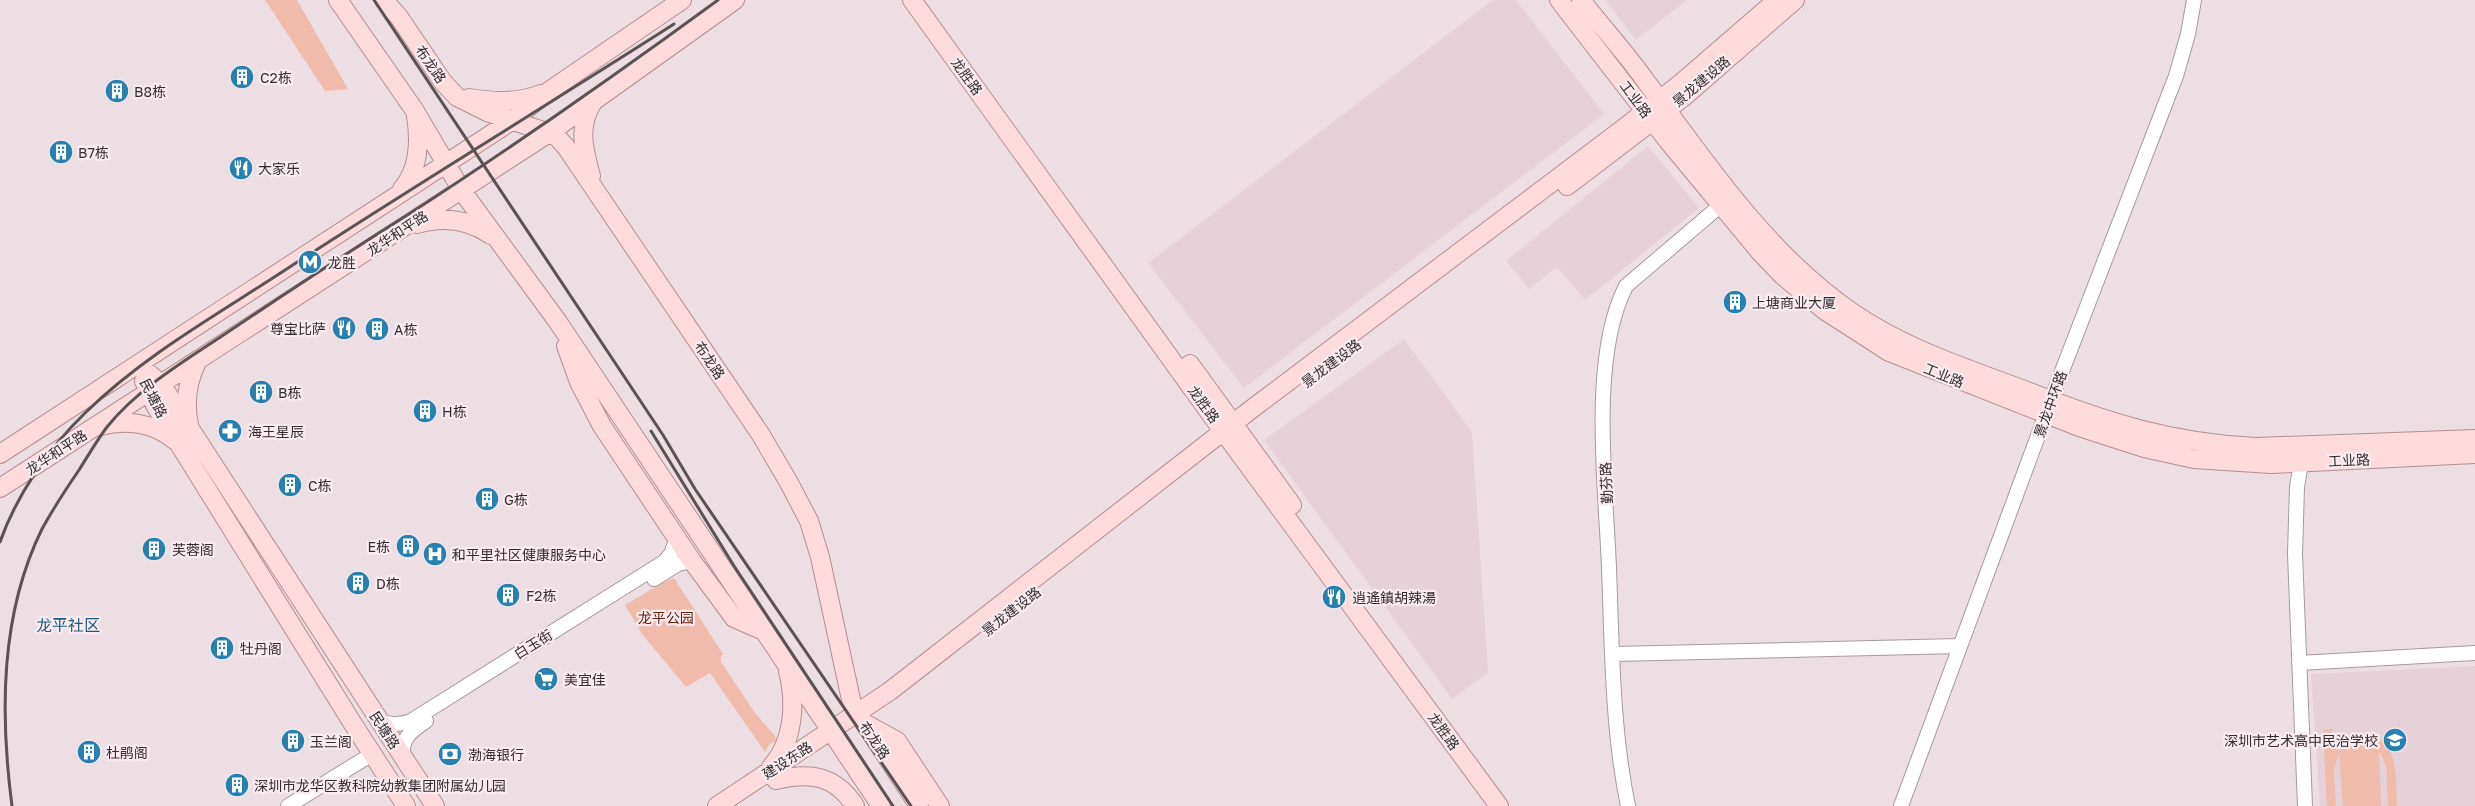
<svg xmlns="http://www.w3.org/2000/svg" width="2475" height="806" font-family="'Golos Text','Noto Sans SC',sans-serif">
	<rect width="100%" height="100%" fill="#ecdee3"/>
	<!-- built -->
	<path fill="#e7d1d9" d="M1493,0H1516L1604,114L1244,388L1148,263Z
		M1605,0H1687L1636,40Z
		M1648,146L1699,208L1585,300L1557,267L1529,289L1506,261Z
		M1404,339L1472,432L1488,673L1452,699L1264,440Z
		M2475,666V806H2320L2311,674Z"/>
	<!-- green -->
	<path fill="#f1bbab" d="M265,0H297L348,89L325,91Z
		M674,578L723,654L721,656V662L755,713L775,736L776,741L769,745L765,752L710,673L686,687L642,634L625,605L664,582Z
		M2332,729L2333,746C2352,729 2385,729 2393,759C2397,773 2396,791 2397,806H2388L2386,766L2379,751L2381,806H2343L2339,753L2334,770L2336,806H2327L2323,730Z"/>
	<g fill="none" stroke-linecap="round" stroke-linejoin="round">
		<!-- minor casing -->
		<g stroke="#a79a9f" stroke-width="16">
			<path id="minor" d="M2301,463L2297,487L2295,554L2305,806
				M654,579L678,564L692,561
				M1613,654L1959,646
				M2299,663L2475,653
				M377,717C385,726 400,725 411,721L664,562L671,554L677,538
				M404,759C399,740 411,731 426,721
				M288,806L372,754
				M1628,806C1612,729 1612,647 1609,568C1606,487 1589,358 1626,286L1721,205
				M1901,806L2059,379L2176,76L2188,34L2194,0"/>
		</g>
		<!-- major casing -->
		<g stroke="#b68d91" stroke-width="20">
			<path id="major" d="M338,0L415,111L462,191L558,322L881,806
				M384,0L399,17L443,82L457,97L487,112L549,133L557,137L566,147L761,435L788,481L809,521L820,557L852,704L919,806
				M912,0L1217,423L1499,806
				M1559,0L1668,141L1760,252L1782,275L1824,310L1889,352L2079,427L2144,448L2194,459L2271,464L2475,454
				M1581,0C1602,27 1625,52 1645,80C1706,163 1767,254 1853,313C1905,349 1969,369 2027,391C2106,422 2171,443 2256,447L2475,439
				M469,98C494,102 517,103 541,94
				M591,176C584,150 577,126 593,102
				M1567,186L1685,96L1795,0
				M402,189C419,169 420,141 416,116
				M417,224C444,216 468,219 491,235
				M566,346L579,382L602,426L692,561L734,618L764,631
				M138,364L161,384L435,806
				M1190,364L1292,505
				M144,381L156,407L353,724L406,806
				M189,425C184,401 187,381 198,360
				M100,426C126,419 154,423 174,440
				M0,454L513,120L549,91L682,0
				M0,488L549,133L735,0
				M866,724L897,741L940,806
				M771,767C794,742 796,703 788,671
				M776,780C810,772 835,775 855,806
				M717,806L890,691L1253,408L1624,128L1681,83L1777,0"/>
		</g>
		<!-- minor -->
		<use href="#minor" stroke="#fff" stroke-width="14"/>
		<!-- major -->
		<use href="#major" stroke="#fddadc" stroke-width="18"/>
		<!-- rail -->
		<path stroke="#5a5255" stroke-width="3" d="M374,0L663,435L695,489L911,806
			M651,431L734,566L893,806
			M0,542C17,494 49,448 85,413C142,357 213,317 279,274C409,189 543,108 674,24
			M12,806C0,714 0,614 42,529C53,509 66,489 79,470C88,456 97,440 107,427C137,389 186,360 225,334C286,293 347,253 409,214C514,146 617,74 718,0"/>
	</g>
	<!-- icons -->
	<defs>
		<g id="building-disc" transform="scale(1.25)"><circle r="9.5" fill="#2880af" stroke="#f9ebf0"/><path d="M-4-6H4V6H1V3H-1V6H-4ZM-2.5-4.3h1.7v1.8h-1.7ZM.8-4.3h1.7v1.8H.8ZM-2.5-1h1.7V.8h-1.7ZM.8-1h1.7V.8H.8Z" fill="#fff"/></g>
		<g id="restaurant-disc" transform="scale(1.25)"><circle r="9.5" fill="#2880af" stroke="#f9ebf0"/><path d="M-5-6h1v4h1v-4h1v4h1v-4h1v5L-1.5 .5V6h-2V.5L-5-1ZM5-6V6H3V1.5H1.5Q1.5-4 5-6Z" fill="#fff"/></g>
		<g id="metro-disc" transform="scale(1.25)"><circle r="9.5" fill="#2880af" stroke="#f9ebf0"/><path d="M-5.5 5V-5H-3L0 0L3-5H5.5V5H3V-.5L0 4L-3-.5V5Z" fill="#fff"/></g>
		<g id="pharmacy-disc" transform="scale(1.25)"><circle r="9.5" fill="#2880af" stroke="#f9ebf0"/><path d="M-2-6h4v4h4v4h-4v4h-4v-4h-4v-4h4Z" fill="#fff"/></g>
		<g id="hospital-disc" transform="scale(1.25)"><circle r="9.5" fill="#2880af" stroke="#f9ebf0"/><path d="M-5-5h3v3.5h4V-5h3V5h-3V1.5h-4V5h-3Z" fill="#fff"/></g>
		<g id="supermarket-disc" transform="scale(1.25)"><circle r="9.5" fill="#2880af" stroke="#f9ebf0"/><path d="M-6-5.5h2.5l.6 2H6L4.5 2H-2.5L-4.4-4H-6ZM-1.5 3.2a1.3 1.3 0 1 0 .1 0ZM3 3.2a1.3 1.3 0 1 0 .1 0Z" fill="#fff"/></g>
		<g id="school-disc" transform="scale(1.25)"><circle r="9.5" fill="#2880af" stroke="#f9ebf0"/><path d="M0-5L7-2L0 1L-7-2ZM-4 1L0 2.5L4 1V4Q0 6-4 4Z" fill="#fff"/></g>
		<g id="bank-disc" transform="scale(1.25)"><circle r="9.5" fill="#2880af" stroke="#f9ebf0"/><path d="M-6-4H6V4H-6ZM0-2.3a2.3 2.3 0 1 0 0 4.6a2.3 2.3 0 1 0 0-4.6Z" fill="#fff"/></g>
	</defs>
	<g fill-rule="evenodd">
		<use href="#building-disc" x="242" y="77"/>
		<use href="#building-disc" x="117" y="91"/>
		<use href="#building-disc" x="61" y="152"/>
		<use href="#restaurant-disc" x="241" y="168"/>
		<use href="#metro-disc" x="310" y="262"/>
		<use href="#building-disc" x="1735" y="302"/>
		<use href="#restaurant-disc" x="344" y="328"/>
		<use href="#building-disc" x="377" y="329"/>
		<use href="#building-disc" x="261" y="392"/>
		<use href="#building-disc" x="425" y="411"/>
		<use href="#pharmacy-disc" x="230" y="431"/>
		<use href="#building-disc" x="290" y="485"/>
		<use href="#building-disc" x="487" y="499"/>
		<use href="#building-disc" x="408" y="546"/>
		<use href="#building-disc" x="154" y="549"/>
		<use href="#hospital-disc" x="435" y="554"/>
		<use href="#building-disc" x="358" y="583"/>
		<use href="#building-disc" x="508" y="595"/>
		<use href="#restaurant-disc" x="1334" y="597"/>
		<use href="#building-disc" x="222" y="648"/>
		<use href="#supermarket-disc" x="546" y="679"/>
		<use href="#school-disc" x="2395" y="740"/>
		<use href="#building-disc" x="293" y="741"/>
		<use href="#building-disc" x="89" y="752"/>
		<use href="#bank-disc" x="450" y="754"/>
		<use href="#building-disc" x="237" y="785"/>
	</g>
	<g text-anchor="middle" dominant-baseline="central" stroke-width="4.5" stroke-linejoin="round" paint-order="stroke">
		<!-- street labels -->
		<g font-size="14" fill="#332d30" stroke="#f9ebf0">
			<text transform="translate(431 64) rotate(55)">布龙路</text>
			<text transform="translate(967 76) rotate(54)">龙胜路</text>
			<text transform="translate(1701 81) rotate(-40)">景龙建设路</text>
			<text transform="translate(1636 99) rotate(53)">工业路</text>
			<text transform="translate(397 233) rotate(-33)">龙华和平路</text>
			<text transform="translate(710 360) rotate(56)">布龙路</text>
			<text transform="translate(1331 363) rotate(-37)">景龙建设路</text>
			<text transform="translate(1944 375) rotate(22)">工业路</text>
			<text transform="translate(154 398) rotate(63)">民塘路</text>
			<text transform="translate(1204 404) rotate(54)">龙胜路</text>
			<text transform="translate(2050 404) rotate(-70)">景龙中环路</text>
			<text transform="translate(56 452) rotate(-33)">龙华和平路</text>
			<text transform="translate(2349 460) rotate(-3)">工业路</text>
			<text transform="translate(1606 483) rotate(-93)">勤芬路</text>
			<text transform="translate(1011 611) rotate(-38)">景龙建设路</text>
			<text transform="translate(533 644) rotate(-32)">白玉街</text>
			<text transform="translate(385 730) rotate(57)">民塘路</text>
			<text transform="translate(1444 731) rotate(54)">龙胜路</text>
			<text transform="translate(875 740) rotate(56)">布龙路</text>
			<text transform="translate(787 760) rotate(-33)">建设东路</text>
		</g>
		<!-- poi labels -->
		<g font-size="14" fill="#332d30" stroke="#f9ebf0" text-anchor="start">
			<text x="260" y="77">C2栋</text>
			<text x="134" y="91">B8栋</text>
			<text x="78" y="152">B7栋</text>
			<text x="258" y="168">大家乐</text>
			<text x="328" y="262">龙胜</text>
			<text x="1752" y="302">上塘商业大厦</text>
			<text x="326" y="328" text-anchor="end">尊宝比萨</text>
			<text x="394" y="329">A栋</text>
			<text x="278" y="392">B栋</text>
			<text x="442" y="411">H栋</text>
			<text x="248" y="431">海王星辰</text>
			<text x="308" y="485">C栋</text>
			<text x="504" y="499">G栋</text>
			<text x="390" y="546" text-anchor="end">E栋</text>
			<text x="172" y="549">芙蓉阁</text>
			<text x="452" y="554">和平里社区健康服务中心</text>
			<text x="376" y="583">D栋</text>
			<text x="526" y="595">F2栋</text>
			<text x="1352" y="597">逍遙鎮胡辣湯</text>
			<text x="240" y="648">牡丹阁</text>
			<text x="564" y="679">美宜佳</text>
			<text x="2378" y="740" text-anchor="end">深圳市艺术高中民治学校</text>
			<text x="310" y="741">玉兰阁</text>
			<text x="106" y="752">杜鹃阁</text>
			<text x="468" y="754">渤海银行</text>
			<text x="254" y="785">深圳市龙华区教科院幼教集团附属幼儿园</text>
		</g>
		<!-- park labels -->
		<g font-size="14" fill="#63230e" stroke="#f9ebf0">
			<text x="666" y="617">龙平公园</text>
		</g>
		<!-- quarter labels -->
		<g font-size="16" fill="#1e5979" stroke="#f9ebf0">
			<text x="68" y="625">龙平社区</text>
		</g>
	</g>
</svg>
